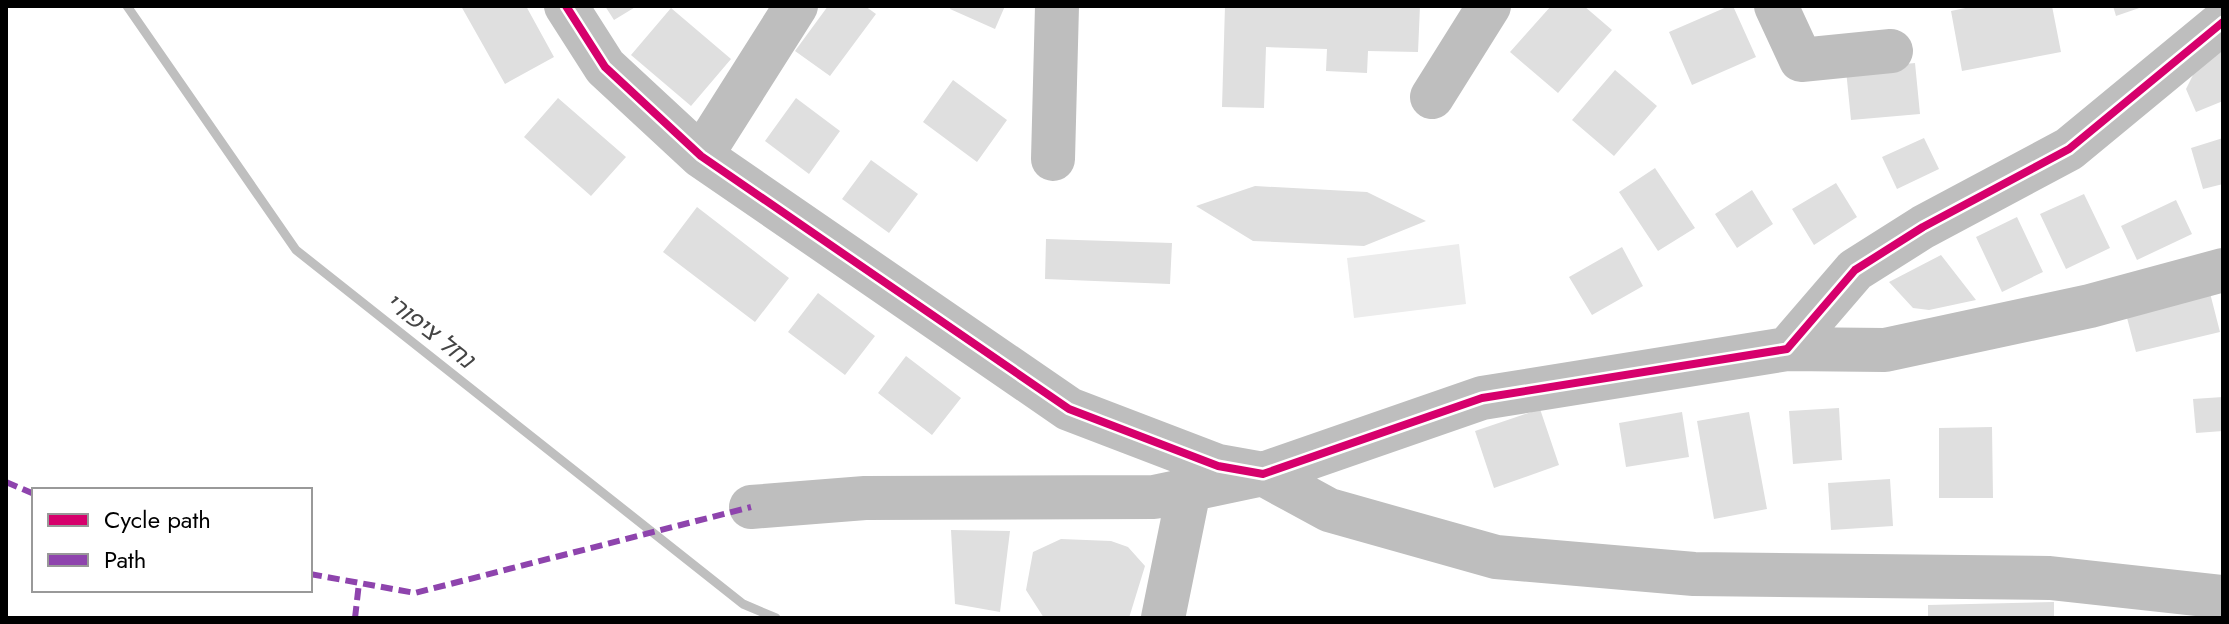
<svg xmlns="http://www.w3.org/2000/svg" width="2229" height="624" font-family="Jost,'Noto Sans Hebrew',sans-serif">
	<rect width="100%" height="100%" fill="#fff"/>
	<!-- green -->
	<path fill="#ececec" d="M1459,244L1466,304L1354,318L1347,258Z"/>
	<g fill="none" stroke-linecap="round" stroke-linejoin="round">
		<!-- stream -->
		<path stroke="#bfbfbf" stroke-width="9" d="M127,6L296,250L743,604L776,618"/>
	</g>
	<!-- building -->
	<path fill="#dfdfdf" d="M461,6H526L554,57L505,84Z
		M605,6H637L614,20Z
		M828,6H865L876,14L830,76L795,51Z
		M951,6H1005L995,29L950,9Z
		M1225,6H1420L1418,52L1368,51L1367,73L1326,71L1327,49L1266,47L1264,108L1222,107Z
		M1551,6H1584L1612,30L1558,93L1510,52Z
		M1729,6H1733L1756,57L1692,85L1669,32Z
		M1975,6H2052L2061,52L1962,71L1951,11Z
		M2113,6H2145L2116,16Z
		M671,8L731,59L691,106L631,55Z
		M2223,49V101L2196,112L2186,89L2202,57Z
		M1915,63L1920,114L1851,120L1846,70Z
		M1615,70L1657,106L1614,156L1572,120Z
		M953,80L1007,120L977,162L923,122Z
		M558,98L626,157L591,196L524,137Z
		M796,98L840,131L809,174L765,141Z
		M1924,138L1939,169L1897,189L1882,157Z
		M2223,138V184L2203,189L2191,148Z
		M871,160L918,194L889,233L842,199Z
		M1655,168L1695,228L1658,251L1619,192Z
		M1836,183L1857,217L1814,245L1792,209Z
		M1255,186L1367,192L1426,221L1364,246L1253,241L1196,206Z
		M1752,190L1773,224L1737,248L1715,214Z
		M2084,194L2110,248L2066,269L2040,214Z
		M2176,200L2192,234L2137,260L2121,226Z
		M697,207L789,278L755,322L663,252Z
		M2017,217L2043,272L2002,292L1976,237Z
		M1046,239L1172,243L1170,284L1045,279Z
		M1622,247L1643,286L1592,315L1569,277Z
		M1941,255L1976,300L1929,310L1913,308L1889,282Z
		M818,293L875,336L845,375L788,332Z
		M2210,293L2220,332L2136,352L2126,314Z
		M906,356L961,398L932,435L878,393Z
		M2223,397V431L2196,433L2193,399Z
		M1839,408L1842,460L1793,464L1789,411Z
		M1540,409L1559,465L1494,488L1475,431Z
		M1682,412L1689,457L1626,467L1619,423Z
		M1749,412L1767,509L1714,519L1697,421Z
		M1992,427L1993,498H1939V428Z
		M1890,479L1893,526L1831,530L1828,483Z
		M951,530L1010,531L1000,612L955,604Z
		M1061,539L1111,541L1128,547L1145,566L1129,618H1044L1026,590L1033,552Z
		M2054,602V618H1928V605Z"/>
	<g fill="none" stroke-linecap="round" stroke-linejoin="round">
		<!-- minor -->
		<path stroke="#bebebe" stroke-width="44" d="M566,6L605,67L701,156L1069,409L1218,466L1263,474L1482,398L1787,349L1855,270L1923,227L2069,149L2223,22
			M1776,6L1801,60L1891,51
			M1432,97L1489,6
			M701,156L796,6
			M1053,159L1057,6
			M1787,349L1885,350L2090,306L2223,270
			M751,507L865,498L1154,497L1263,474L1329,510L1496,557L1694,574L2050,578L2223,597
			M1163,618L1189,490"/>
		<!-- quiet -->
		<path stroke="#8e44ad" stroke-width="6" stroke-dasharray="12 6" stroke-linecap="butt" d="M6,482L34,494
			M310,574L415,593L751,507
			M355,618L359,583"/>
		<!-- cycleway casing -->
		<g stroke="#fff" stroke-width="13">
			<path id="cycleway" d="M566,6L605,67L701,156L1069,409L1218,466L1263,474L1482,398L1787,349L1855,270L1923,227L2069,149L2223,22"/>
		</g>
		<!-- cycleway -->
		<use href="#cycleway" stroke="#d6006c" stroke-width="8"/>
	</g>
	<g text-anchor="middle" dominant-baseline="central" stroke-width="7" stroke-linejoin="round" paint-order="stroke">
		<!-- water labels -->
		<g font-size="24" font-style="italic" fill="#444" stroke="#fff">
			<text transform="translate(430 330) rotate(38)">נחל ציפורי</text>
		</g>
	</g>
	<!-- border -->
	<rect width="2229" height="624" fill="none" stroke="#000000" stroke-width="16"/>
	<!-- legend -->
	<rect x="32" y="488" width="280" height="104" fill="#ffffff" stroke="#999999" stroke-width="2"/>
	<rect x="48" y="514" width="40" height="12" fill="#d6006c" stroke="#999999" stroke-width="2"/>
	<text x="104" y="528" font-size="24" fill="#000000">Cycle path</text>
	<rect x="48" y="554" width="40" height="12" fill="#8e44ad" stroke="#999999" stroke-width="2"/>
	<text x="104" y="568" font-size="24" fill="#000000">Path</text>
</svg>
